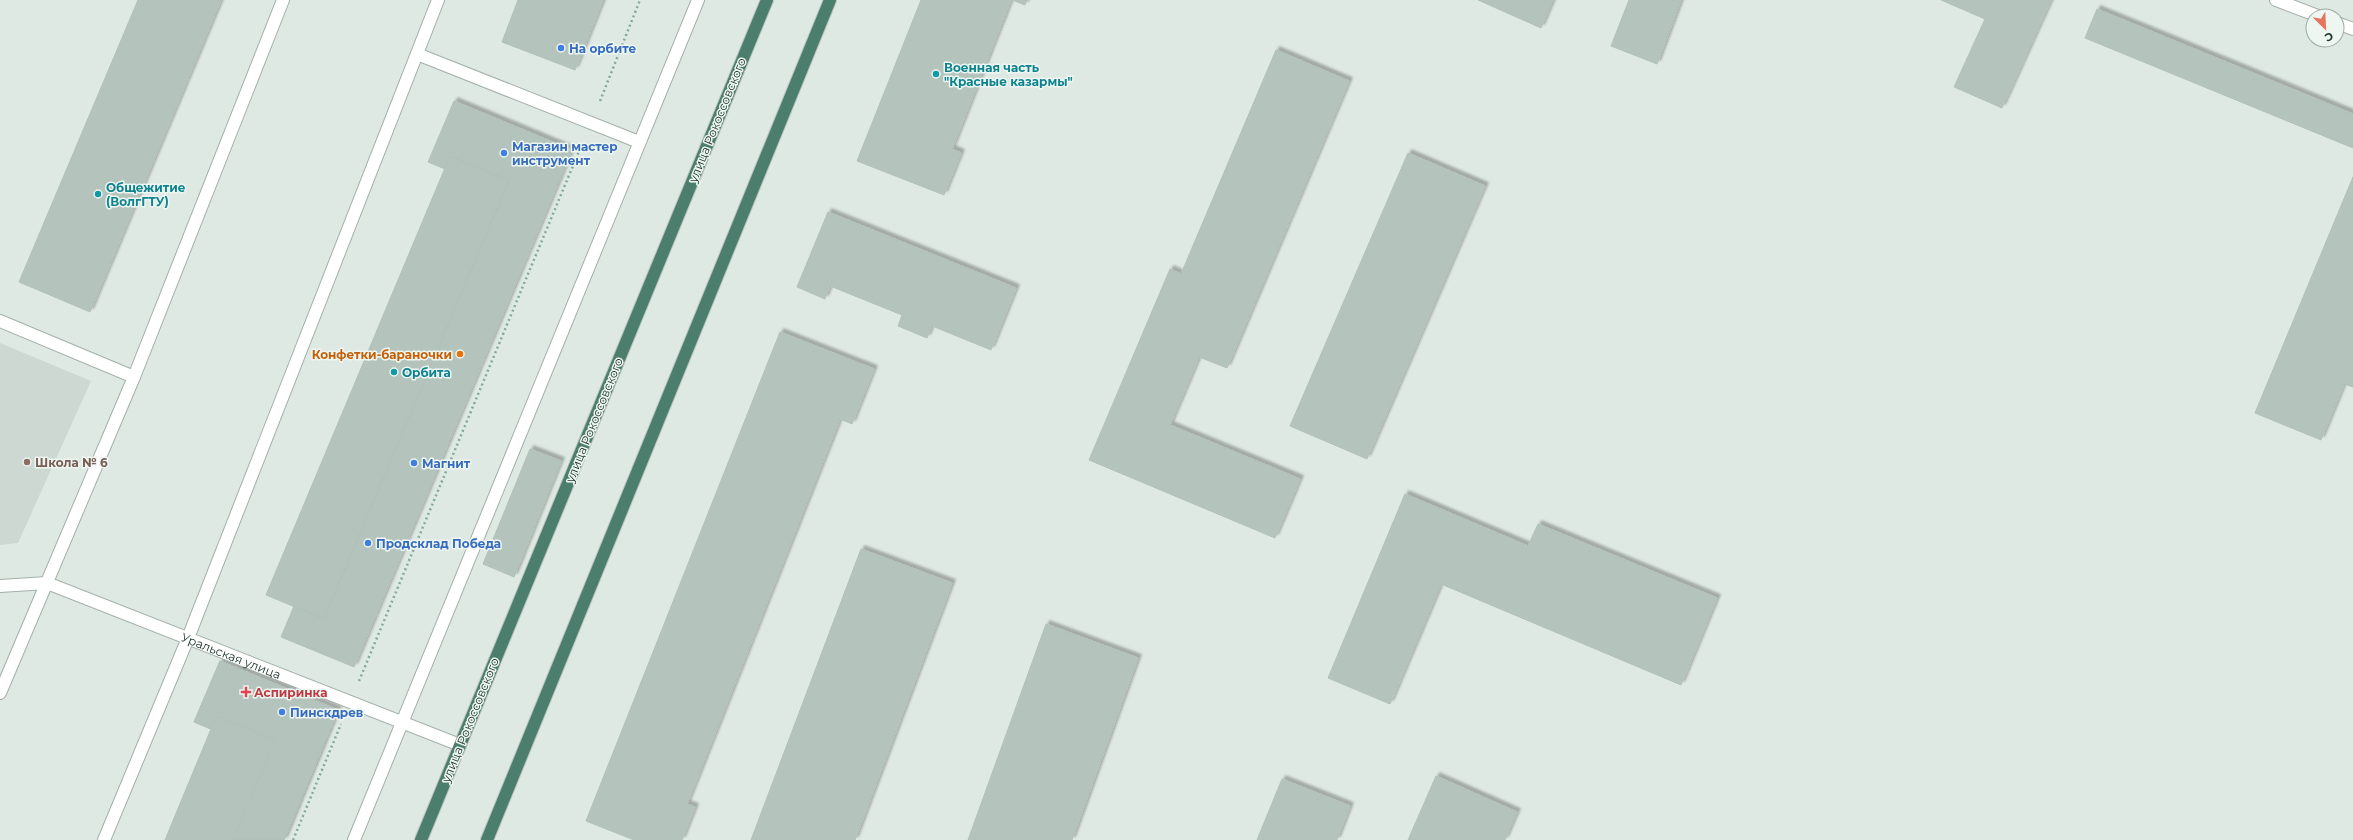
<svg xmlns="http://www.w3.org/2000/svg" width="2353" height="840" font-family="Montserrat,sans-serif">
	<defs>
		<filter id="shadow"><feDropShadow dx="3.5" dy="-3.5" stdDeviation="1" flood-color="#0004"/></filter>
	</defs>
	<rect width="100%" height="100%" fill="#dfe9e3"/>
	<!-- built -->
	<path fill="#cdd8d2" d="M0,343L91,381L18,543L0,545Z"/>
	<!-- building -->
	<path fill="#b4c3bc" stroke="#b2c1ba" filter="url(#shadow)" d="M138,0H221L90,312L19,282Z
		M518,0H603L575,70L502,42Z
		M921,0H1011L952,149L961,153L944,195L857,161Z
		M1012,0H1027L1025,5Z
		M1478,0H1553L1541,28Z
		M1629,0H1681L1657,64L1611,46Z
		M1941,0H2051L2002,108L1954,87L1985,19Z
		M2097,9L2353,114V148L2085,38Z
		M1276,50L1349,81L1227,368L1199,357L1170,425L1300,479L1275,538L1089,460L1170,269L1181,274Z
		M454,101L572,150L354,667L281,637L294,606L324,619L509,180L450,156L445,169L428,162Z
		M1408,153L1485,186L1367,459L1290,426Z
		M450,156L509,180L324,619L266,595Z
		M2353,177V387L2344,384L2321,440L2255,413Z
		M828,212L1016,288L991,350L932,326L927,338L898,326L902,315L830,286L825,299L797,287Z
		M780,332L874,369L852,424L840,419L687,804L695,807L682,840H634L586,821Z
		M530,449L561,461L514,577L483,564Z
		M1405,494L1528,546L1538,524L1717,598L1681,685L1441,584L1390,704L1328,678Z
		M861,549L952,583L855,840H751Z
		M1046,624L1138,658L1072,840H968Z
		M220,661L338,710L284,840H233L275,740L217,716L211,729L194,722Z
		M220,661L338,710L284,840H165L211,729L194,722Z
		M1436,776L1517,812L1505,840H1408Z
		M1282,779L1350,806L1337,840H1257Z"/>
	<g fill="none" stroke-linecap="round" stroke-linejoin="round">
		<!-- service casing -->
		<g stroke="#a2b0a9" stroke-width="14">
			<g id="service">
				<path d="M417,54L639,142"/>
				<path d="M0,321L134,377"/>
				<path id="s1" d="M0,586L47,583L460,745"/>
				<path d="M0,693L134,377L283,0"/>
				<path d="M104,840L188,638L438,0"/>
				<path d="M354,840L698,0"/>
			</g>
		</g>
		<!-- minor casing -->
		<g stroke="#a2b0a9" stroke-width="14">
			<path id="minor" d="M2276,0L2318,16
				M2337,23L2353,29"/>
		</g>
		<!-- trunk casing -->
		<g stroke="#bcc3c1" stroke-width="14">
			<path id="trunk" d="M421,840L767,0
				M487,840L830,0"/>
		</g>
		<!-- path -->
		<path stroke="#81aa9a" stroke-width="2.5" stroke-dasharray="2 3" stroke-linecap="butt" d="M600,101L640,0
			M359,681L582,144
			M293,840L341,724"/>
		<!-- service -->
		<use href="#service" stroke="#fff" stroke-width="12"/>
		<!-- minor -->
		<use href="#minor" stroke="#fff" stroke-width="12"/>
		<!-- trunk -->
		<use href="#trunk" stroke="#4c7e6e" stroke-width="12"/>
	</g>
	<!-- markers -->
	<g fill="#3f7fe0" stroke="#eef6f1" stroke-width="1.5">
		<circle cx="561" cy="48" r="4"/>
		<circle cx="504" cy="153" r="4"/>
		<circle cx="414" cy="463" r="4"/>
		<circle cx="368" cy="543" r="4"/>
		<circle cx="282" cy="712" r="4"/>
	</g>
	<g fill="#0f9aa8" stroke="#eef6f1" stroke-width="1.5">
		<circle cx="936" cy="74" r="4"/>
		<circle cx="98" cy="194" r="4"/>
		<circle cx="394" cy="372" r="4"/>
	</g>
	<circle fill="#e8710a" stroke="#eef6f1" stroke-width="1.5" cx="460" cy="354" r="4"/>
	<circle fill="#8d6e63" stroke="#eef6f1" stroke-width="1.5" cx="27" cy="462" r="4"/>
	<path fill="#e0444e" stroke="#eef6f1" stroke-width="1.5" d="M244 686h4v4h4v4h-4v4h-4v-4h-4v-4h4z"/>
	<g text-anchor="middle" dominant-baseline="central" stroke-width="3" stroke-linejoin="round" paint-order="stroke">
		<!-- shop labels -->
		<g font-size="12" font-weight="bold" fill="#366cbe" stroke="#eef6f1" text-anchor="start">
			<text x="569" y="48">На орбите</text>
			<text x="512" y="146">Магазин мастер<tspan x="512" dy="14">инструмент</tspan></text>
			<text x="422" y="463">Магнит</text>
			<text x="376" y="543">Продсклад Победа</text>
			<text x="290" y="712">Пинскдрев</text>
		</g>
		<!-- culture labels -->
		<g font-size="12" font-weight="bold" fill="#0d838f" stroke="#eef6f1" text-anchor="start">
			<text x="944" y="67">Военная часть<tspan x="944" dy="14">"Красные казармы"</tspan></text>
			<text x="106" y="187">Общежитие<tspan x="106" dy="14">(ВолгГТУ)</tspan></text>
			<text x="402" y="372">Орбита</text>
		</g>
		<!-- street labels -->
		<g font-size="12" fill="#21372f" stroke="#eef6f1">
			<text transform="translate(717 120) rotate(-68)">улица Рокоссовского</text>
			<text transform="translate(594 420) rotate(-68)">улица Рокоссовского</text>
			<text stroke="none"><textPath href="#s1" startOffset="245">Уральская улица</textPath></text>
			<text transform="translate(470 720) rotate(-68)">улица Рокоссовского</text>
		</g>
		<!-- food labels -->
		<g font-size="12" font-weight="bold" fill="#c56008" stroke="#eef6f1" text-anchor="end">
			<text x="452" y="354">Конфетки-бараночки</text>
		</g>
		<!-- education labels -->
		<g font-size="12" font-weight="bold" fill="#785e54" stroke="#eef6f1" text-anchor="start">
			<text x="35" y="462">Школа № 6</text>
		</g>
		<!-- health labels -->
		<g font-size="12" font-weight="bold" fill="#be3a42" stroke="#eef6f1" text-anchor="start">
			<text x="254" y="692">Аспиринка</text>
		</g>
	</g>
	<!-- north arrow -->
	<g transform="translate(2325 28) rotate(156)"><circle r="19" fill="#eef6f1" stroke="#9caaa3"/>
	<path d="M0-3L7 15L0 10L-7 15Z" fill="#e67560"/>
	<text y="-6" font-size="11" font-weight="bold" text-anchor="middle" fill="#21372f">С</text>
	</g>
</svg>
